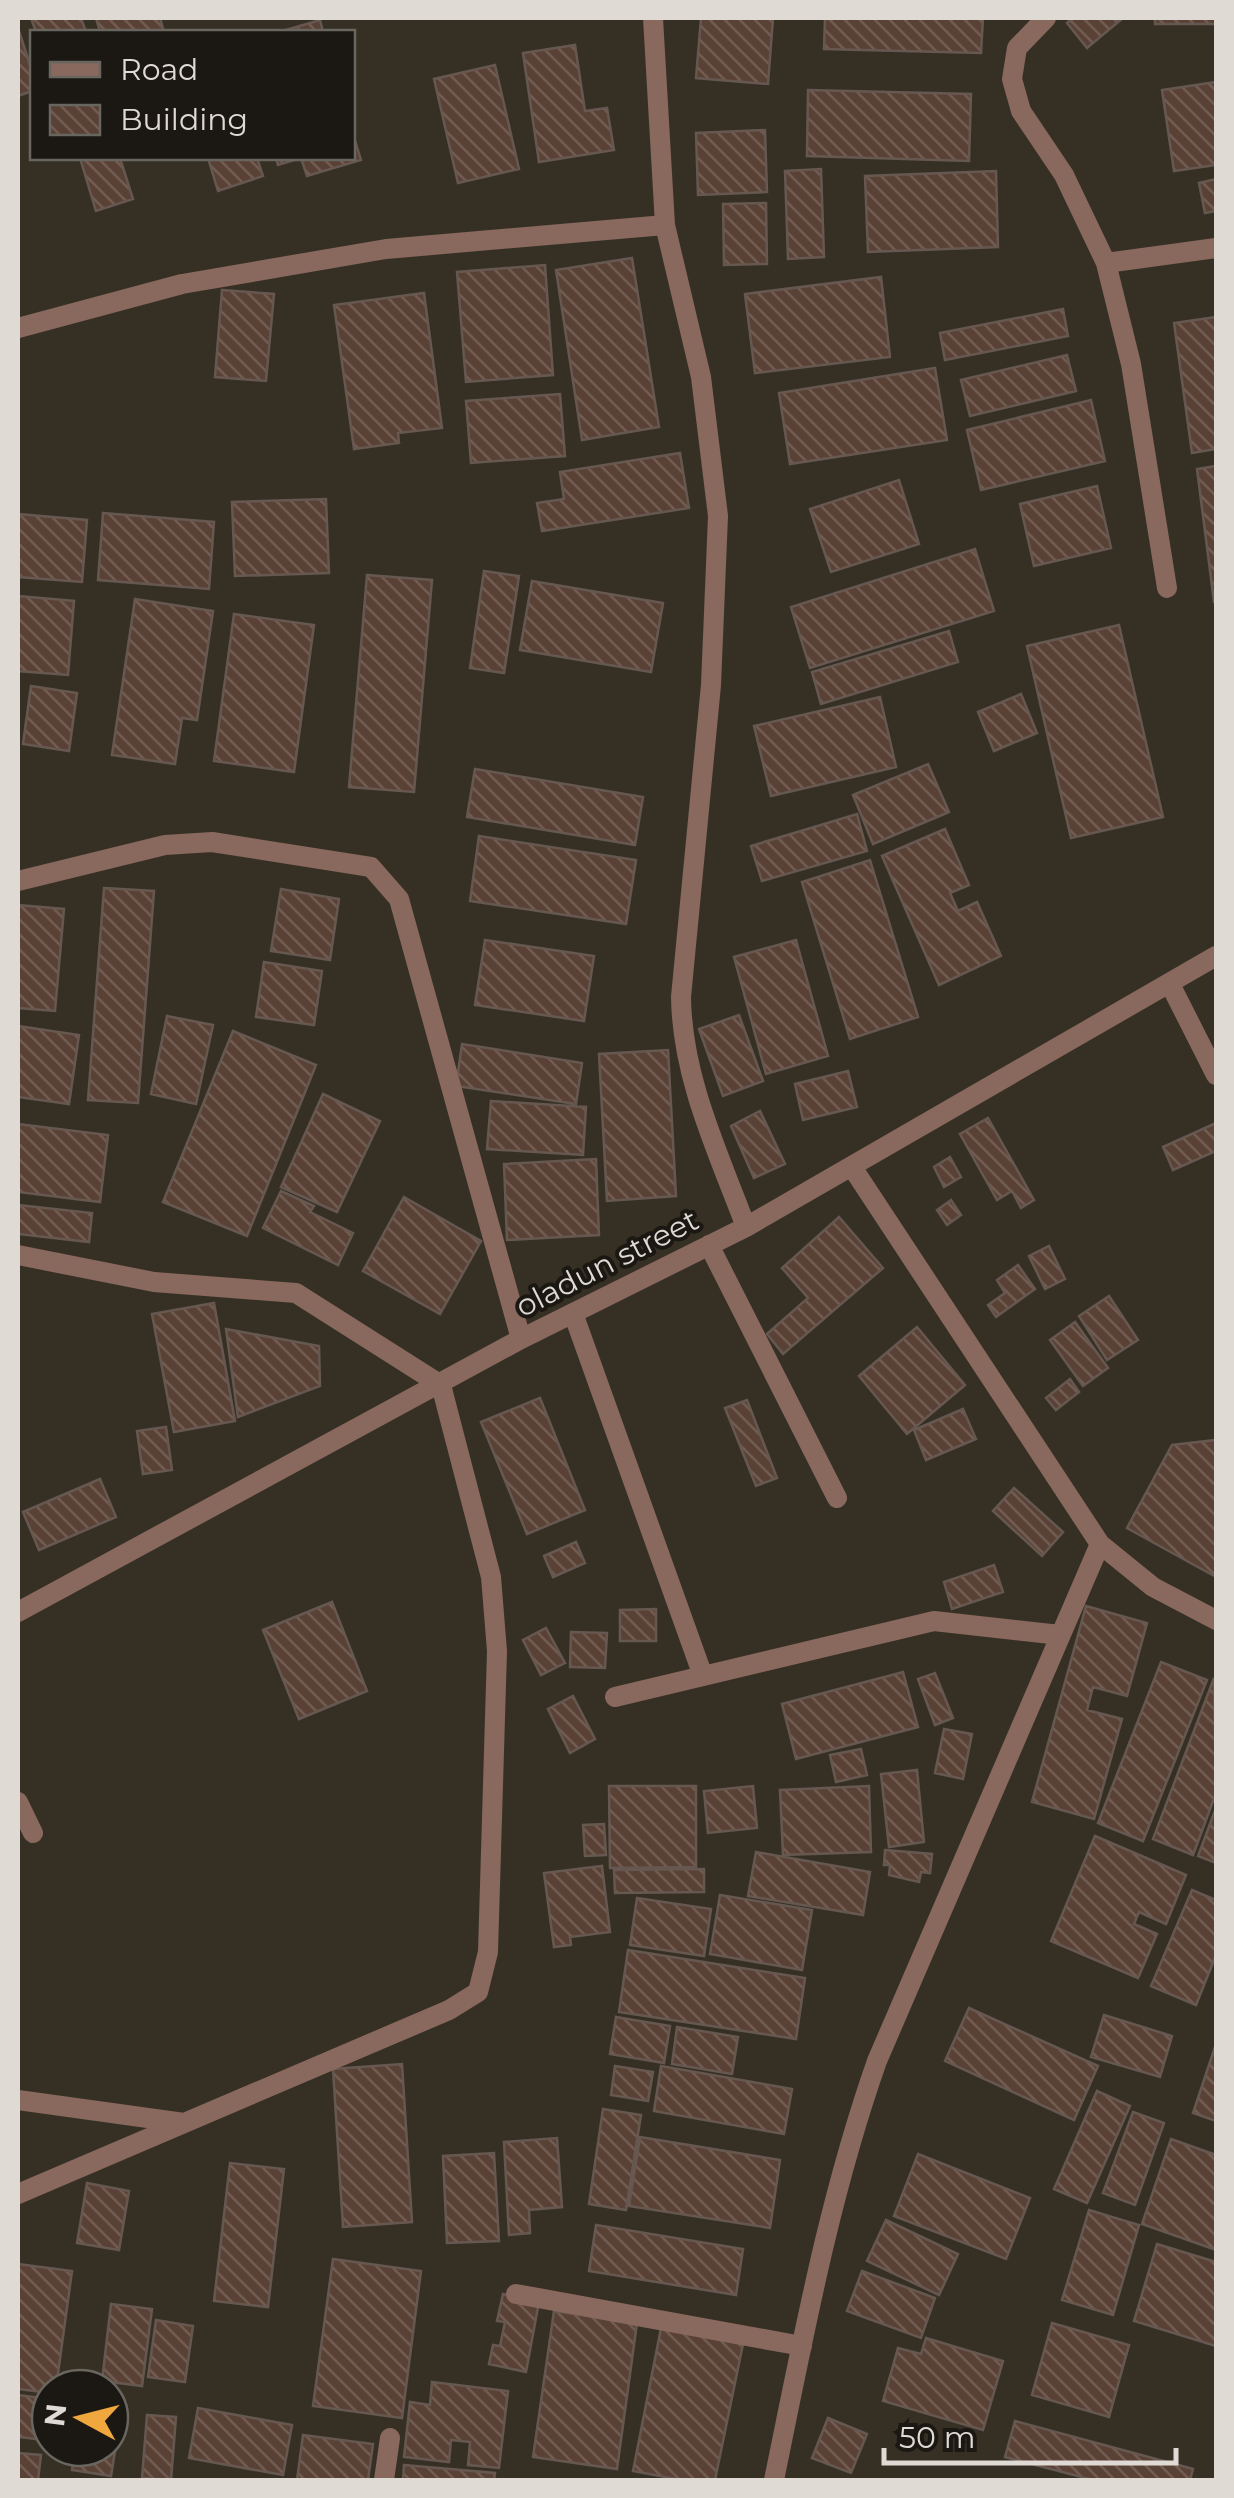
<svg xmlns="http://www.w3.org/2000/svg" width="1234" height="2498" font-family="Montserrat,sans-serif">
	<defs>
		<pattern id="building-back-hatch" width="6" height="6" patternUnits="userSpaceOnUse" patternTransform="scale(2.5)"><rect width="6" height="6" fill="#5a4135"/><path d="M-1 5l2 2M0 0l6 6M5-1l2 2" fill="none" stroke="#715c51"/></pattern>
	</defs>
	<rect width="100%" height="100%" fill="#363024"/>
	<!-- building -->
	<path fill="url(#building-back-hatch)" stroke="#665851" stroke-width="2.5" d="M31,18H81L86,32H36Z
		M96,18H160L164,32H100Z
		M701,18H773L768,84L696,78Z
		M825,18H983L981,53L824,49Z
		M1073,18H1123L1087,48L1067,23Z
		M1155,18H1216V24H1155Z
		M320,20L323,32H279Z
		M18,28L32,71V91L18,96Z
		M575,45L585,111L607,108L614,150L539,162L523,53Z
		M495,65L519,169L458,183L434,79Z
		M1216,82V165L1174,171L1162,90Z
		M808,90L971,94L969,161L807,156Z
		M765,130L767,192L698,195L696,133Z
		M352,131L361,160L307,176L301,158L278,165L276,158H352Z
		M80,158H120L133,199L96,211Z
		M208,158H257L263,176L218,191Z
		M821,169L824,257L788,259L785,171Z
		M996,171L998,247L868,252L865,176Z
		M1216,179V211L1205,213L1199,183Z
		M766,203L767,264L724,265L723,204Z
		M632,258L659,427L582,440L556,270Z
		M545,265L553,375L466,382L457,272Z
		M881,277L890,357L755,373L745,294Z
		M222,290L274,294L266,381L215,377Z
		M424,293L442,428L398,433L399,443L354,449L334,305Z
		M1063,309L1068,336L945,360L940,333Z
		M1216,317V449L1192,453L1174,323Z
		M1067,355L1076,391L970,416L961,380Z
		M935,368L947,440L790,464L779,393Z
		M560,394L565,456L471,463L466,401Z
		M1091,400L1105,461L981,490L967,430Z
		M680,453L689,508L542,531L537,503L564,499L560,472Z
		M1216,466V602H1214L1197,469Z
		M899,480L919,544L831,572L810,509Z
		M1097,486L1111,548L1034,566L1020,504Z
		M326,499L329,573L235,576L232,502Z
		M103,513L214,522L209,589L98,580Z
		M18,514L87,520L82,582L18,577Z
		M975,549L994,611L810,668L791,607Z
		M484,571L519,576L504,673L470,668Z
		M367,575L432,580L414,792L349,787Z
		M532,581L663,603L651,672L520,650Z
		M18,596L74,601L68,675L18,671Z
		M135,599L213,611L197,720L182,718L175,764L112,755Z
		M234,614L314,625L294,772L214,761Z
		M1119,625L1163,817L1071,838L1027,646Z
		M949,631L958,662L821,704L812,672Z
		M31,686L77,693L69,751L23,744Z
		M1021,694L1037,733L994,751L978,712Z
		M880,697L896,767L771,796L754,726Z
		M928,764L949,812L873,844L853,795Z
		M475,769L643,797L635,845L467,817Z
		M857,814L867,851L762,881L751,846Z
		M945,829L969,885L950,893L958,911L977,902L1001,956L939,985L882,856Z
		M479,836L636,860L626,924L470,901Z
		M870,860L918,1017L850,1039L802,882Z
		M104,888L154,891L138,1103L88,1100Z
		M281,889L339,899L330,960L271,951Z
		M18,905L64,909L55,1011L18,1008Z
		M485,940L594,956L584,1021L475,1005Z
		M796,940L828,1056L766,1074L734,957Z
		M264,962L322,971L314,1025L256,1017Z
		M739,1015L763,1081L723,1096L699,1029Z
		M167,1016L213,1025L196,1104L151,1094Z
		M18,1026L79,1035L69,1104L18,1097Z
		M233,1031L316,1065L247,1236L163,1202Z
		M462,1044L582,1063L576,1104L456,1086Z
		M668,1050L676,1196L607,1201L599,1054Z
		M848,1071L857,1107L803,1120L795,1084Z
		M323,1094L380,1121L337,1212L281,1187Z
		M491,1101L586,1107L583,1155L487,1149Z
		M760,1111L785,1164L754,1178L731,1126Z
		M988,1118L1034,1200L1021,1208L1012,1191L997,1200L960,1134Z
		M1216,1123V1151L1173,1170L1163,1147Z
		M18,1124L108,1135L100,1202L18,1192Z
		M950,1157L961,1177L944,1187L934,1167Z
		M596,1159L599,1235L507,1240L504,1164Z
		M281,1191L314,1206L310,1212L353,1233L338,1265L263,1228Z
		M404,1197L481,1241L440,1314L363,1271Z
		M951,1200L961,1215L947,1225L937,1210Z
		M18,1205L92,1213L89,1242L18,1234Z
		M839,1217L883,1268L783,1354L767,1334L808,1298L782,1268Z
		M1049,1246L1065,1279L1045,1289L1029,1256Z
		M1018,1265L1035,1289L996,1317L988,1305L1005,1293L997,1280Z
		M1109,1296L1138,1340L1107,1360L1079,1316Z
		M214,1303L235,1421L174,1432L152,1314Z
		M1075,1322L1108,1368L1083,1386L1050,1340Z
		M917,1327L965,1385L907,1434L859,1376Z
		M226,1329L319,1346L320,1386L238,1417Z
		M1070,1379L1079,1392L1056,1410L1046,1398Z
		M540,1398L585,1510L527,1534L481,1422Z
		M747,1400L777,1478L756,1486L725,1408Z
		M963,1409L976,1439L926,1460L914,1430Z
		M166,1427L172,1470L143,1474L137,1431Z
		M1216,1440V1577L1127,1528L1172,1445Z
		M100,1479L116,1517L39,1550L23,1512Z
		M1014,1488L1063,1532L1042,1556L993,1511Z
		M576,1542L585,1563L553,1577L544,1556Z
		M994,1565L1003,1592L952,1609L944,1582Z
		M332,1602L367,1691L299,1719L263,1630Z
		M1086,1606L1147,1623L1127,1696L1093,1687L1087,1710L1122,1719L1094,1819L1032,1802Z
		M656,1609V1641H620V1610Z
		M546,1628L565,1663L541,1675L523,1640Z
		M571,1632L607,1633L605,1668L570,1667Z
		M1161,1662L1207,1680L1143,1841L1098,1823Z
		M903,1672L918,1727L796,1759L782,1704Z
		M935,1673L953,1718L935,1725L918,1679Z
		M1214,1678L1216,1793L1193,1855L1153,1839Z
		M573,1696L595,1739L570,1753L548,1709Z
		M944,1729L972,1734L963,1779L935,1773Z
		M861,1749L867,1775L836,1782L830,1755Z
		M917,1770L924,1842L889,1847L881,1774Z
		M609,1786H696V1867L610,1868Z
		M753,1786L757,1828L708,1833L704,1791Z
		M869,1786L871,1852L783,1855L780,1790Z
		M1216,1808V1863L1198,1856Z
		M604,1824L606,1855L585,1856L583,1825Z
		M1095,1836L1186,1875L1166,1924L1139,1912L1134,1924L1157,1934L1138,1978L1051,1941Z
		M885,1850L932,1854L930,1873L921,1872L919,1882L889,1875L890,1865H884Z
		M756,1852L870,1872L863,1915L748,1896Z
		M602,1866L610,1932L570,1937L571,1945L554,1947L544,1873Z
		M704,1869V1892L615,1893L614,1870Z
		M1192,1890L1216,1900V1955L1196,2005L1151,1986Z
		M720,1895L812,1910L802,1970L710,1954Z
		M637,1898L711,1909L704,1956L630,1945Z
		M628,1950L805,1978L796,2039L619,2012Z
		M969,2008L1098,2066L1074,2120L945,2061Z
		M1104,2015L1172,2036L1160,2077L1091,2057Z
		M616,2017L670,2026L664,2063L610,2054Z
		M677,2027L738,2037L732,2074L672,2064Z
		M1216,2044V2121L1193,2113Z
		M402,2064L412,2222L343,2227L333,2069Z
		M615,2066L653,2072L648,2101L611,2095Z
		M661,2066L792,2089L784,2134L654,2111Z
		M1097,2091L1130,2106L1087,2203L1054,2189Z
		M603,2109L641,2115L626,2210L589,2204Z
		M1133,2112L1164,2123L1135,2205L1103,2193Z
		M640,2137L780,2160L770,2228L629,2206Z
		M557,2138L562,2207L529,2210L530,2233L509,2235L504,2142Z
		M1171,2139L1216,2155V2250L1142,2224Z
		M494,2153L499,2241L447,2243L443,2156Z
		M918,2154L1030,2198L1006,2259L894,2216Z
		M230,2163L284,2169L268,2307L214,2301Z
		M87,2183L129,2191L119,2250L77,2243Z
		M1089,2210L1139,2225L1113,2315L1062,2300Z
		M886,2220L958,2254L939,2295L867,2261Z
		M596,2225L743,2249L736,2295L589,2271Z
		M1157,2244L1216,2262V2346L1134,2321Z
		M333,2259L421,2271L402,2418L313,2406Z
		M18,2264L72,2271L56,2388H50V2393L18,2389Z
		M862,2271L935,2298L921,2338L847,2311Z
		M503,2294L539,2302L526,2372L489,2364L493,2345L500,2346L505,2322L497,2321Z
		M111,2304L152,2309L142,2386L102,2381Z
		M554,2311L637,2323L617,2469L533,2457Z
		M156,2320L193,2326L185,2382L148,2377Z
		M1052,2323L1129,2345L1109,2417L1032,2395Z
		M661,2328L743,2344L715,2480H681L633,2471Z
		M926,2338L1003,2361L983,2430L883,2401L898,2348L921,2354Z
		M432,2382L508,2391L499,2468L468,2465L470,2442L451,2440L449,2462L404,2457L410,2402L430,2405Z
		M18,2395L50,2399L45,2440L18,2437Z
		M198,2408L292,2425L283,2475L189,2458Z
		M110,2412L121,2414L111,2476L72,2470L75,2448H110Z
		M147,2415L176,2417L171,2480L142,2478Z
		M828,2418L867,2434L851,2473L812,2458Z
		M1015,2421L1193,2469L1190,2480H1093L1005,2457Z
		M303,2435L373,2444L368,2480H297Z
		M18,2453L41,2455L38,2480H18Z
		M404,2465L495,2473L494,2480H403Z"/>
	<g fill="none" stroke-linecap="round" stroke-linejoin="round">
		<!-- lane -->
		<path stroke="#89685e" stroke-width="20" d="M516,2294L802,2346"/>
		<!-- street -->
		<path stroke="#89685e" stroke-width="20" d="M653,18L665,225L701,377L718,516L711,685L681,997C682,1078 718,1152 746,1227
			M1046,18L1017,48L1012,79L1021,111L1064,175L1106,263L1216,248
			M1106,263L1131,364L1167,588
			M18,328L182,284L386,249L665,225
			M18,881L165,845L212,842L371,867L399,899L521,1339
			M1170,984L1216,1075
			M852,1167L1100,1544L1153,1587L1216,1620
			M709,1245L837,1498
			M18,1255L154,1282L296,1293L441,1385L491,1577L497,1651L488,1952L478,1992L449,2010L18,2194
			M573,1313L703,1676
			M18,1612L521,1339L746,1227L1216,956
			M615,1697L934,1621L1060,1635
			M18,1802L33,1833
			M18,2100L184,2123
			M384,2480L390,2438
			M774,2480C803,2339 829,2197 877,2061L1100,1544"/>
	</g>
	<g text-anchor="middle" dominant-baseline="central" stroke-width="8" stroke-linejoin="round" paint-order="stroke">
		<!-- street labels -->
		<g font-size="30" fill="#dfdbd4" stroke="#1b1813">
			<text transform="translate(607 1263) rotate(-27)">oladun street</text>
		</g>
	</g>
	<!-- border -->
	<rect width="1234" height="2498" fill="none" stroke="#dfdbd4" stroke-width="40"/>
	<!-- legend -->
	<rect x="30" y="30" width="325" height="130" fill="#1b1813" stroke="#696660" stroke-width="2.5"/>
	<rect x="50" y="62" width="50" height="15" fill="#89685e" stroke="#696660" stroke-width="2.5"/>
	<text x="120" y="80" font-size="30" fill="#dfdbd4">Road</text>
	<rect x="50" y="105" width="50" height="30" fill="url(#building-back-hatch)" stroke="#696660" stroke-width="2.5"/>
	<text x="120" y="130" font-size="30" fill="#dfdbd4">Building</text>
	<!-- north arrow -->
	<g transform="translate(80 2418) rotate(277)"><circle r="48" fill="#1b1813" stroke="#696660" stroke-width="2.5"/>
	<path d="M0-8L18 38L0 25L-18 38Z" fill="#efa73e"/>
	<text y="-15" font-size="28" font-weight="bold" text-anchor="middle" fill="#dfdbd4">N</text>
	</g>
	<!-- scale -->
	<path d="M884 2448v15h292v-15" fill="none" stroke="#dfdbd4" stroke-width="5"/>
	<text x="899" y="2448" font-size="30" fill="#dfdbd4" stroke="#1b1813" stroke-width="8" paint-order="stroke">50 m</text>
</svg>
